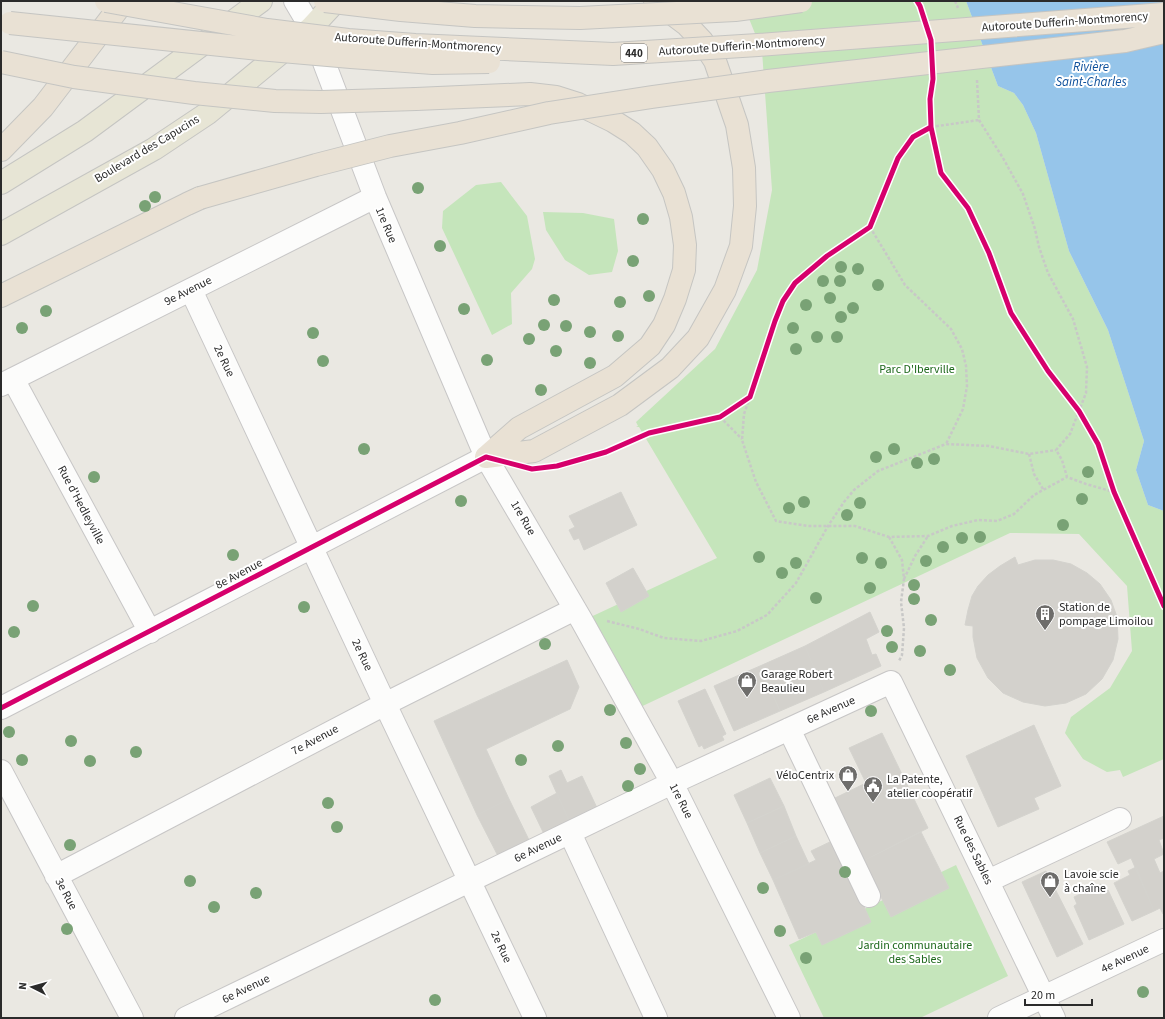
<svg xmlns="http://www.w3.org/2000/svg" width="1165" height="1019" font-family="'Source Sans 3',sans-serif">
	<rect width="100%" height="100%" fill="#eae8e2"/>
	<!-- green -->
	<path fill="#c5e5bb" d="M742,1H966L998,86L1014,93L1023,105L1036,133L1069,251L1108,330L1144,441L1136,470L1148,505L1164,511V759L1123,777L1120,770L1107,772L1083,759L1065,733L1071,717L1110,688L1132,651L1127,586L1079,534L1010,533L632,711L582,621L717,558L639,427H636L638,426L636,422L715,349L757,270L772,190L762,51Z
		M501,182L527,216L535,259L532,269L511,293L512,324L492,335L442,228L443,211L476,185Z
		M543,212L583,213L614,219L618,251L612,272L589,275L565,260L546,230Z
		M956,865L1008,976L920,1018H824L789,945Z"/>
	<!-- water -->
	<path fill="#96c5ea" d="M966,1H1164V511L1148,505L1136,470L1144,441L1108,330L1069,251L1036,133L1023,105L1014,93L998,86Z"/>
	<!-- building -->
	<path fill="#d3d1cc" stroke="#d4d3ce" d="M621,492L637,525L584,550L579,538L574,540L569,530L575,527L569,516Z
		M1015,557L1018,565L1035,560H1053L1071,564L1087,573L1100,584L1111,600L1117,617L1118,639L1113,660L1102,679L1086,694L1066,703L1045,706L1023,702L1003,693L988,678L977,658L973,637V626L965,625L968,610L972,596L978,586L988,575L1000,566Z
		M633,568L649,596L621,612L606,583Z
		M870,612L879,632L866,639L872,655L876,654L881,666L824,692L805,646Z
		M805,646L824,692L780,711L760,666Z
		M567,660L579,687L570,709L486,749L509,799L477,815L434,721Z
		M760,666L780,711L734,731L714,686Z
		M705,689L726,734L722,736L724,740L704,749L702,745L699,747L678,701Z
		M1034,725L1061,786L1034,798L1039,809L998,827L966,756Z
		M882,733L928,828L863,861L833,799L866,783L849,748Z
		M561,770L567,783L582,776L598,810L570,823L549,776Z
		M770,778L784,806L747,823L734,795Z
		M557,793L570,823L544,834L531,807Z
		M509,799L529,840L498,856L477,815Z
		M784,806L796,836L760,853L747,823Z
		M1164,816V838L1159,840L1164,854L1154,859L1160,873L1164,871V913L1163,914L1160,908L1154,911L1131,858L1118,864L1107,842Z
		M921,832L949,888L891,917L863,861Z
		M796,836L809,864L773,880L760,853Z
		M834,840L871,922L822,945L816,932L799,939L773,880L816,860L811,851Z
		M1136,867L1154,911L1132,921L1114,883L1130,875L1128,871Z
		M1046,871L1083,944L1057,957L1022,882Z
		M1101,884L1105,891L1108,890L1124,924L1089,940L1074,906L1077,904L1074,897Z"/>
	<g fill="none" stroke-linecap="round" stroke-linejoin="round">
		<!-- minor casing -->
		<g stroke="#c7c6c6" stroke-width="24">
			<path id="minor" d="M295,1L311,28L375,197L486,457L582,621L672,783L789,1018
				M191,290L385,704L535,1018
				M13,379L150,632
				M1,385L375,197
				M1,708L486,457
				M789,729L869,896
				M1,771L132,1018
				M570,833L656,1018
				M56,876L385,704L575,609
				M988,881L1120,819
				M186,1018L672,783L891,682L1054,1018
				M999,1018L1164,940"/>
		</g>
		<!-- major casing -->
		<g stroke="#c5c5c2" stroke-width="24">
			<path id="major" d="M1,183L85,131L261,1
				M1,234L154,149L208,113L311,28L336,1"/>
		</g>
		<!-- highway casing -->
		<g stroke="#c5c5c2" stroke-width="24">
			<path id="highway" d="M416,99L530,94L556,97L578,104L613,121L632,133L647,147L663,170L674,193L681,217L685,245L684,270L675,299L664,325L650,346L615,376L519,428L486,457
				M1,150L43,107L124,1
				M1,296L187,204L200,198
				M486,457L534,451L620,405L670,368L698,338L725,290L741,246L745,206L744,168L737,125L715,61L702,41L687,25L655,1"/>
		</g>
		<!-- path -->
		<path stroke="#c8c8c7" stroke-width="2.5" stroke-dasharray="3 2" stroke-linecap="butt" d="M955,1L958,8
			M977,80L979,120L1003,158L1023,194L1035,229L1039,247L1048,273L1073,319L1087,367L1086,393L1070,434L1056,450L1062,460L1067,477L1086,484L1114,492
			M931,127L979,120
			M870,227L905,285L951,329L962,349L966,366L967,386L963,409L946,444
			M750,397L744,414L742,440L756,482L776,521L808,526H855L889,537L928,536L952,526L978,520L997,521L1014,514L1034,495L1067,477
			M720,417L742,439
			M1029,454L1034,474L1043,489
			M889,537L902,560L904,579L901,602L904,628L902,655L899,661
			M904,579L915,556L928,536
			M607,621L639,629L664,638L701,641L737,631L767,615L796,583L828,526L844,502L854,490L878,471L946,444L989,446L1029,454L1056,450"/>
		<!-- minor -->
		<use href="#minor" stroke="#fcfcfb" stroke-width="22"/>
		<!-- major -->
		<use href="#major" stroke="#e7e5d5" stroke-width="22"/>
		<!-- highway -->
		<use href="#highway" stroke="#e9e1d4" stroke-width="22"/>
		<!-- highway-bridge casing -->
		<g stroke="#c5c5c2" stroke-width="24" stroke-linecap="butt">
			<path id="highway-bridge" d="M106,1L267,30L348,40L415,45L613,54L758,45L1164,14
				M325,1L401,10L475,16L580,18L735,10L801,1
				M10,23L259,49L351,57L433,63L489,62
				M1,62L74,77L194,93L275,101L321,102L416,99
				M200,198L316,165L390,146L460,133L549,113L652,97L768,81L1125,41L1164,32"/>
		</g>
		<!-- highway-bridge -->
		<use href="#highway-bridge" stroke="#e9e1d4" stroke-width="22"/>
		<!-- cycleway casing -->
		<g stroke="#fff" stroke-width="8">
			<path id="cycleway" d="M917,1L920,6L931,40L933,79L930,99L931,127L941,173L968,208L989,253L1011,313L1048,371L1079,411L1098,444L1114,492L1164,606
				M1,708L486,457L532,469L557,466L606,452L649,433L720,417L750,397L775,321L783,301L795,283L827,256L870,227L898,158L913,137L931,127"/>
		</g>
		<!-- cycleway -->
		<use href="#cycleway" stroke="#d6006c" stroke-width="5"/>
	</g>
	<!-- trees -->
	<g fill="#79a275">
		<circle cx="418" cy="188" r="6"/>
		<circle cx="155" cy="197" r="6"/>
		<circle cx="145" cy="206" r="6"/>
		<circle cx="643" cy="219" r="6"/>
		<circle cx="440" cy="246" r="6"/>
		<circle cx="633" cy="261" r="6"/>
		<circle cx="841" cy="267" r="6"/>
		<circle cx="858" cy="269" r="6"/>
		<circle cx="823" cy="281" r="6"/>
		<circle cx="840" cy="281" r="6"/>
		<circle cx="878" cy="285" r="6"/>
		<circle cx="649" cy="296" r="6"/>
		<circle cx="830" cy="298" r="6"/>
		<circle cx="554" cy="300" r="6"/>
		<circle cx="620" cy="302" r="6"/>
		<circle cx="806" cy="305" r="6"/>
		<circle cx="853" cy="308" r="6"/>
		<circle cx="464" cy="309" r="6"/>
		<circle cx="46" cy="311" r="6"/>
		<circle cx="841" cy="317" r="6"/>
		<circle cx="544" cy="325" r="6"/>
		<circle cx="566" cy="326" r="6"/>
		<circle cx="22" cy="328" r="6"/>
		<circle cx="793" cy="328" r="6"/>
		<circle cx="590" cy="332" r="6"/>
		<circle cx="313" cy="333" r="6"/>
		<circle cx="618" cy="336" r="6"/>
		<circle cx="817" cy="337" r="6"/>
		<circle cx="837" cy="337" r="6"/>
		<circle cx="529" cy="339" r="6"/>
		<circle cx="796" cy="349" r="6"/>
		<circle cx="556" cy="351" r="6"/>
		<circle cx="487" cy="360" r="6"/>
		<circle cx="323" cy="361" r="6"/>
		<circle cx="590" cy="363" r="6"/>
		<circle cx="541" cy="390" r="6"/>
		<circle cx="364" cy="449" r="6"/>
		<circle cx="894" cy="449" r="6"/>
		<circle cx="876" cy="457" r="6"/>
		<circle cx="934" cy="459" r="6"/>
		<circle cx="917" cy="463" r="6"/>
		<circle cx="1088" cy="472" r="6"/>
		<circle cx="94" cy="477" r="6"/>
		<circle cx="1082" cy="499" r="6"/>
		<circle cx="461" cy="501" r="6"/>
		<circle cx="804" cy="502" r="6"/>
		<circle cx="860" cy="503" r="6"/>
		<circle cx="789" cy="508" r="6"/>
		<circle cx="847" cy="515" r="6"/>
		<circle cx="1063" cy="525" r="6"/>
		<circle cx="980" cy="537" r="6"/>
		<circle cx="962" cy="538" r="6"/>
		<circle cx="943" cy="547" r="6"/>
		<circle cx="233" cy="555" r="6"/>
		<circle cx="759" cy="557" r="6"/>
		<circle cx="862" cy="558" r="6"/>
		<circle cx="926" cy="561" r="6"/>
		<circle cx="796" cy="563" r="6"/>
		<circle cx="881" cy="563" r="6"/>
		<circle cx="782" cy="573" r="6"/>
		<circle cx="914" cy="585" r="6"/>
		<circle cx="870" cy="588" r="6"/>
		<circle cx="816" cy="598" r="6"/>
		<circle cx="914" cy="599" r="6"/>
		<circle cx="33" cy="606" r="6"/>
		<circle cx="304" cy="607" r="6"/>
		<circle cx="931" cy="620" r="6"/>
		<circle cx="887" cy="631" r="6"/>
		<circle cx="14" cy="632" r="6"/>
		<circle cx="545" cy="644" r="6"/>
		<circle cx="892" cy="647" r="6"/>
		<circle cx="920" cy="651" r="6"/>
		<circle cx="950" cy="670" r="6"/>
		<circle cx="610" cy="710" r="6"/>
		<circle cx="871" cy="711" r="6"/>
		<circle cx="9" cy="732" r="6"/>
		<circle cx="71" cy="741" r="6"/>
		<circle cx="626" cy="743" r="6"/>
		<circle cx="558" cy="746" r="6"/>
		<circle cx="136" cy="752" r="6"/>
		<circle cx="22" cy="760" r="6"/>
		<circle cx="521" cy="760" r="6"/>
		<circle cx="90" cy="761" r="6"/>
		<circle cx="640" cy="769" r="6"/>
		<circle cx="628" cy="786" r="6"/>
		<circle cx="328" cy="803" r="6"/>
		<circle cx="337" cy="827" r="6"/>
		<circle cx="70" cy="845" r="6"/>
		<circle cx="845" cy="872" r="6"/>
		<circle cx="190" cy="881" r="6"/>
		<circle cx="763" cy="888" r="6"/>
		<circle cx="256" cy="893" r="6"/>
		<circle cx="214" cy="907" r="6"/>
		<circle cx="67" cy="929" r="6"/>
		<circle cx="780" cy="931" r="6"/>
		<circle cx="806" cy="958" r="6"/>
		<circle cx="1143" cy="992" r="6"/>
		<circle cx="435" cy="1000" r="6"/>
	</g>
	<!-- icons -->
	<defs>
		<g id="building-pin" transform="scale(1)"><path d="M0 17L-7.5 6A9.5 9.5 0 1 1 7.5 6Z" fill="#6e6d6b" stroke="#fff"/><path d="M-4-6H4V6H1V3H-1V6H-4ZM-2.5-4.3h1.7v1.8h-1.7ZM.8-4.3h1.7v1.8H.8ZM-2.5-1h1.7V.8h-1.7ZM.8-1h1.7V.8H.8Z" fill="#fff"/></g>
		<g id="shop-pin" transform="scale(1)"><path d="M0 17L-7.5 6A9.5 9.5 0 1 1 7.5 6Z" fill="#6e6d6b" stroke="#fff"/><path d="M-5-2.5h2.3a2.7 3.5 0 0 1 5.4 0H5L5.5 6h-11ZM-1.5-2.5h3a1.5 2.3 0 0 0-3 0Z" fill="#fff"/></g>
		<g id="civic-pin" transform="scale(1)"><path d="M0 17L-7.5 6A9.5 9.5 0 1 1 7.5 6Z" fill="#6e6d6b" stroke="#fff"/><path d="M-.6-6.5H3V-4.5H.6V-3L4-1V1h2V6H-6V1h2V-1L-.6-3ZM-1.2 2.5V6h2.4V2.5Z" fill="#fff"/></g>
	</defs>
	<g fill-rule="evenodd">
		<use href="#building-pin" x="1045" y="614"/>
		<use href="#shop-pin" x="747" y="681"/>
		<use href="#shop-pin" x="848" y="775"/>
		<use href="#civic-pin" x="873" y="786"/>
		<use href="#shop-pin" x="1050" y="881"/>
	</g>
	<g text-anchor="middle" dominant-baseline="central" stroke-width="4" stroke-linejoin="round" paint-order="stroke">
		<!-- shield labels -->
		<rect fill="#fff" stroke="#6b6b6b" stroke-width="1" x="621" y="44" width="26" height="18" rx="3"/>
		<g font-size="11" font-weight="bold" fill="#2b2b2b">
			<text x="634" y="53">440</text>
		</g>
		<!-- street labels -->
		<g font-size="12" fill="#2b2b2b" stroke="#fff">
			<text transform="translate(1065 22) rotate(-4)">Autoroute Dufferin-Montmorency</text>
			<text transform="translate(418 43) rotate(4)">Autoroute Dufferin-Montmorency</text>
			<text transform="translate(742 46) rotate(-4)">Autoroute Dufferin-Montmorency</text>
			<text transform="translate(147 149) rotate(-31)">Boulevard des Capucins</text>
			<text transform="translate(386 225) rotate(67)">1re Rue</text>
			<text transform="translate(188 291) rotate(-27)">9e Avenue</text>
			<text transform="translate(224 361) rotate(65)">2e Rue</text>
			<text transform="translate(81 505) rotate(62)">Rue d'Hedleyville</text>
			<text transform="translate(523 518) rotate(60)">1re Rue</text>
			<text transform="translate(239 574) rotate(-28)">8e Avenue</text>
			<text transform="translate(362 655) rotate(65)">2e Rue</text>
			<text transform="translate(831 710) rotate(-24)">6e Avenue</text>
			<text transform="translate(315 740) rotate(-28)">7e Avenue</text>
			<text transform="translate(681 801) rotate(63)">1re Rue</text>
			<text transform="translate(538 848) rotate(-26)">6e Avenue</text>
			<text transform="translate(973 850) rotate(64)">Rue des Sables</text>
			<text transform="translate(66 894) rotate(62)">3e Rue</text>
			<text transform="translate(501 947) rotate(65)">2e Rue</text>
			<text transform="translate(1125 959) rotate(-25)">4e Avenue</text>
			<text transform="translate(246 989) rotate(-26)">6e Avenue</text>
		</g>
		<!-- park labels -->
		<g font-size="12" fill="#1d681b" stroke="#fff">
			<text x="917" y="369">Parc D'Iberville</text>
			<text x="915" y="945">Jardin communautaire<tspan x="915" dy="14">des Sables</tspan></text>
		</g>
		<!-- poi labels -->
		<g font-size="12" fill="#2b2b2b" stroke="#fff" text-anchor="start">
			<text x="1059" y="607">Station de<tspan x="1059" dy="14">pompage Limoilou</tspan></text>
			<text x="761" y="674">Garage Robert<tspan x="761" dy="14">Beaulieu</tspan></text>
			<text x="834" y="775" text-anchor="end">VéloCentrix</text>
			<text x="887" y="779">La Patente,<tspan x="887" dy="14">atelier coopératif</tspan></text>
			<text x="1064" y="874">Lavoie scie<tspan x="1064" dy="14">à chaîne</tspan></text>
		</g>
		<!-- water labels -->
		<g font-size="13" font-style="italic" fill="#0f519c" stroke="#fff">
			<text x="1091" y="67">Rivière<tspan x="1091" dy="15">Saint-Charles</tspan></text>
		</g>
	</g>
	<!-- border -->
	<rect width="1165" height="1019" fill="none" stroke="#2b2b2b" stroke-width="4"/>
	<!-- north arrow -->
	<g transform="translate(32 987) rotate(276)" stroke="#ffffff" stroke-width="3" paint-order="stroke">
	<path d="M0-3L7 15L0 10L-7 15Z" fill="#2b2b2b"/>
	<text y="-6" font-size="11" font-weight="bold" text-anchor="middle" fill="#2b2b2b">N</text>
	</g>
	<!-- scale -->
	<path d="M1025 999v6h67v-6" fill="none" stroke="#2b2b2b" stroke-width="2"/>
	<text x="1031" y="999" font-size="12" fill="#2b2b2b" stroke="#ffffff" stroke-width="3" paint-order="stroke">20 m</text>
</svg>
